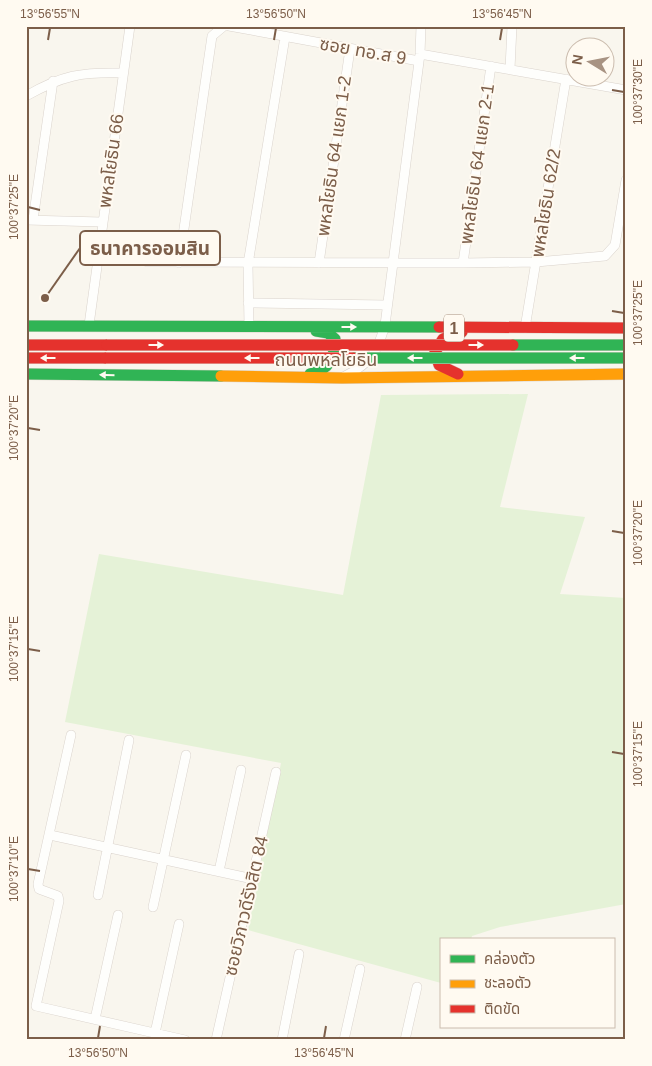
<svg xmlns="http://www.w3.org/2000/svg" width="652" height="1066" font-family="Helvetica,'Noto Sans Thai',sans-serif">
	<rect width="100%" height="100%" fill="#f9f6ee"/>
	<!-- green -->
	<path fill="#e5f2d7" d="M528,394L500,507L585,517L560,594L626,598V904L500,927L472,936L471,940H441V983L248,930L281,763L65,722L99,554L343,595L381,395Z"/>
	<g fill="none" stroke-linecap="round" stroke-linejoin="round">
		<!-- street casing -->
		<g stroke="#dad3cc" stroke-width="10">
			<path id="street" d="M229,26L419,61
				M420,54L626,90
				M510,69L512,26
				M26,96C63,75 81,72 123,73
				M26,220L102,222
				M33,220L53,81
				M147,262L463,263L536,262L605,256L615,245L626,180
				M179,263L212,36L224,26
				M319,263L350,49
				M463,263L491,66
				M248,303L387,305
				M89,325L130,26
				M249,327L248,264L285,37
				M525,328L566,79
				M345,376C371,363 377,353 385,325L420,54L421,26
				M71,735L38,884L39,889L58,896L59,901L36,1006L185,1040
				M50,835L253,879
				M219,871L241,770
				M98,895L129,740
				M153,907L186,755
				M95,1019L118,915
				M155,1033L179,924
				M216,1040L276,772
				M282,1040L299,954
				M344,1040L360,969
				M405,1040L417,987"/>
		</g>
		<!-- fast casing -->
		<g stroke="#dbd2ca" stroke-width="12">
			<path id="fast" d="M26,326L439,327
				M26,374L221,376
				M310,374C329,370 335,358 335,339L328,333L316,331"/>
		</g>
		<!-- slow casing -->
		<g stroke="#dbd2ca" stroke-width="12">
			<path id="slow" d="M221,376L342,378L626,374"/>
		</g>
		<!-- jam casing -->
		<g stroke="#dbd2ca" stroke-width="12">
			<path id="jam" d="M439,327L626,328
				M26,345H107
				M26,358H106
				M458,374L439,365L435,352L443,339L462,332"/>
		</g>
		<!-- street -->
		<use href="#street" stroke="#fefefc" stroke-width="9"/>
		<!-- fast -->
		<use href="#fast" stroke="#30b455" stroke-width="11"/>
		<!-- slow -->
		<use href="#slow" stroke="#ff9f0a" stroke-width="11"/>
		<!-- jam -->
		<use href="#jam" stroke="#e5322d" stroke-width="11"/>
		<!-- fast-bridge casing -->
		<g stroke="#dbd2ca" stroke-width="12" stroke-linecap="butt">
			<path id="fast-bridge" d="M513,345H626
				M354,358H626"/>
		</g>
		<!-- jam-bridge casing -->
		<g stroke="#dbd2ca" stroke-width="12" stroke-linecap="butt">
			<path id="jam-bridge" d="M107,345H513
				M106,358H354"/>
		</g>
		<!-- fast-bridge -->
		<use href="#fast-bridge" stroke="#30b455" stroke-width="11"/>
		<!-- jam-bridge -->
		<use href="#jam-bridge" stroke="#e5322d" stroke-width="11"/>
	</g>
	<!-- one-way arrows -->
	<defs><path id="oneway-solid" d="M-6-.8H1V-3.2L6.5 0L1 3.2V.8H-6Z" transform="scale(1.25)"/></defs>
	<g fill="#fffaf1">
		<use href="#oneway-solid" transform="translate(349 327)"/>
		<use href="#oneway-solid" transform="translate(156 345)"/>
		<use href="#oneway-solid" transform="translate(476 345)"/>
		<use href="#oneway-solid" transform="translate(48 358) rotate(-180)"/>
		<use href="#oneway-solid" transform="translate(252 358) rotate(-180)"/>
		<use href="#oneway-solid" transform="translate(415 358) rotate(-180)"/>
		<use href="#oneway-solid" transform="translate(577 358) rotate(-180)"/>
		<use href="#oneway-solid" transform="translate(107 375) rotate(-179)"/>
	</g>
	<!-- ticks -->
	<path fill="none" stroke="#7c5e49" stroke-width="2" d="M48,40L50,28M274,40L276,28M500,40L502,28M612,90L624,92M28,207L40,210M612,311L624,313M28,428L40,430M612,531L624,533M28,649L40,651M612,752L624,754M28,869L40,871M98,1038L100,1026M324,1038L326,1026"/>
	<g text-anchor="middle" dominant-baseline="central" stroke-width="4" stroke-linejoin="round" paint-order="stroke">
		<!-- shield labels -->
		<rect fill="#fffaf1" stroke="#a38d7b" stroke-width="1" x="444" y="314.5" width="20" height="27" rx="4"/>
		<g font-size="16" font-weight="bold" fill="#7c5e49">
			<text x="454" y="328">1</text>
		</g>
		<!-- street labels -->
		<g font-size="18" fill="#7c5e49" stroke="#fffaf1">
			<text transform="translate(363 51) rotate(10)">ซอย ทอ.ส 9</text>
			<text transform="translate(334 156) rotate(-82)">พหลโยธิน 64 แยก 1-2</text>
			<text transform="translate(111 161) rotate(-82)">พหลโยธิน 66</text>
			<text transform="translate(477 164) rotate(-82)">พหลโยธิน 64 แยก 2-1</text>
			<text transform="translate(546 203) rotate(-81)">พหลโยธิน 62/2</text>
			<text x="326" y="360">ถนนพหลโยธิน</text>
			<text transform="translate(246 906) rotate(-77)">ซอยวิภาวดีรังสิต 84</text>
		</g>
	</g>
	<!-- callouts -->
	<path fill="none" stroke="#7c5e49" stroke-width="2" d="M45 298L80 248"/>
	<circle fill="#7c5e49" stroke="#fffaf1" stroke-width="2" cx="45" cy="298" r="5"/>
	<rect fill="#fffaf1" stroke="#7c5e49" stroke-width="2" x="80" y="231" width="140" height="34" rx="5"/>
	<g font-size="19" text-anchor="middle" font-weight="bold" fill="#7c5e49">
		<text x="150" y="255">ธนาคารออมสิน</text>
	</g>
	<!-- border -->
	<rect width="652" height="1066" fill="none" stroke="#fffaf1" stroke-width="55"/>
	<!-- legend -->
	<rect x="440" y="938" width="175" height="90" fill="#fffaf1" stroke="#cbbcae"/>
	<rect x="450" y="955" width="25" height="8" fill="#30b455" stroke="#cbbcae"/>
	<text x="484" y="964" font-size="15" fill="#7c5e49">คล่องตัว</text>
	<rect x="450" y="980" width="25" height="8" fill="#ff9f0a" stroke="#cbbcae"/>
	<text x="484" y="988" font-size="15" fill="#7c5e49">ชะลอตัว</text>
	<rect x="450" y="1005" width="25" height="8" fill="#e5322d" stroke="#cbbcae"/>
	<text x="484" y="1014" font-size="15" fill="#7c5e49">ติดขัด</text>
	<!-- north arrow -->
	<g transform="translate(590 62) rotate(280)"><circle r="24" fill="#fffaf1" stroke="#cbbcae"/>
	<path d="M0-4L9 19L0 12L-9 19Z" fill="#a89383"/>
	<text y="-8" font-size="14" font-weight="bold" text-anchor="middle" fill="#7c5e49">N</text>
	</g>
	<rect x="28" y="28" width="596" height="1010" fill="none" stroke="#7c5e49" stroke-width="2"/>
	<g font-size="12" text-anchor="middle" fill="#7c5e49">
		<text x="50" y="18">13°56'55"N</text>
		<text x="276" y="18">13°56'50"N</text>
		<text x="502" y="18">13°56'45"N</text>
		<text transform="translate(638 92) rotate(-90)" y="4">100°37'30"E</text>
		<text transform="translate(14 207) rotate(-90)" y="4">100°37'25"E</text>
		<text transform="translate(638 313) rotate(-90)" y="4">100°37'25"E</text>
		<text transform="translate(14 428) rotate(-90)" y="4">100°37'20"E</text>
		<text transform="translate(638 533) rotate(-90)" y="4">100°37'20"E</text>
		<text transform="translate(14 649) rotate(-90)" y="4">100°37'15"E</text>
		<text transform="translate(638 754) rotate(-90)" y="4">100°37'15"E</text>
		<text transform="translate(14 869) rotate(-90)" y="4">100°37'10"E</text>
		<text x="98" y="1057">13°56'50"N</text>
		<text x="324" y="1057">13°56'45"N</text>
	</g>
</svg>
